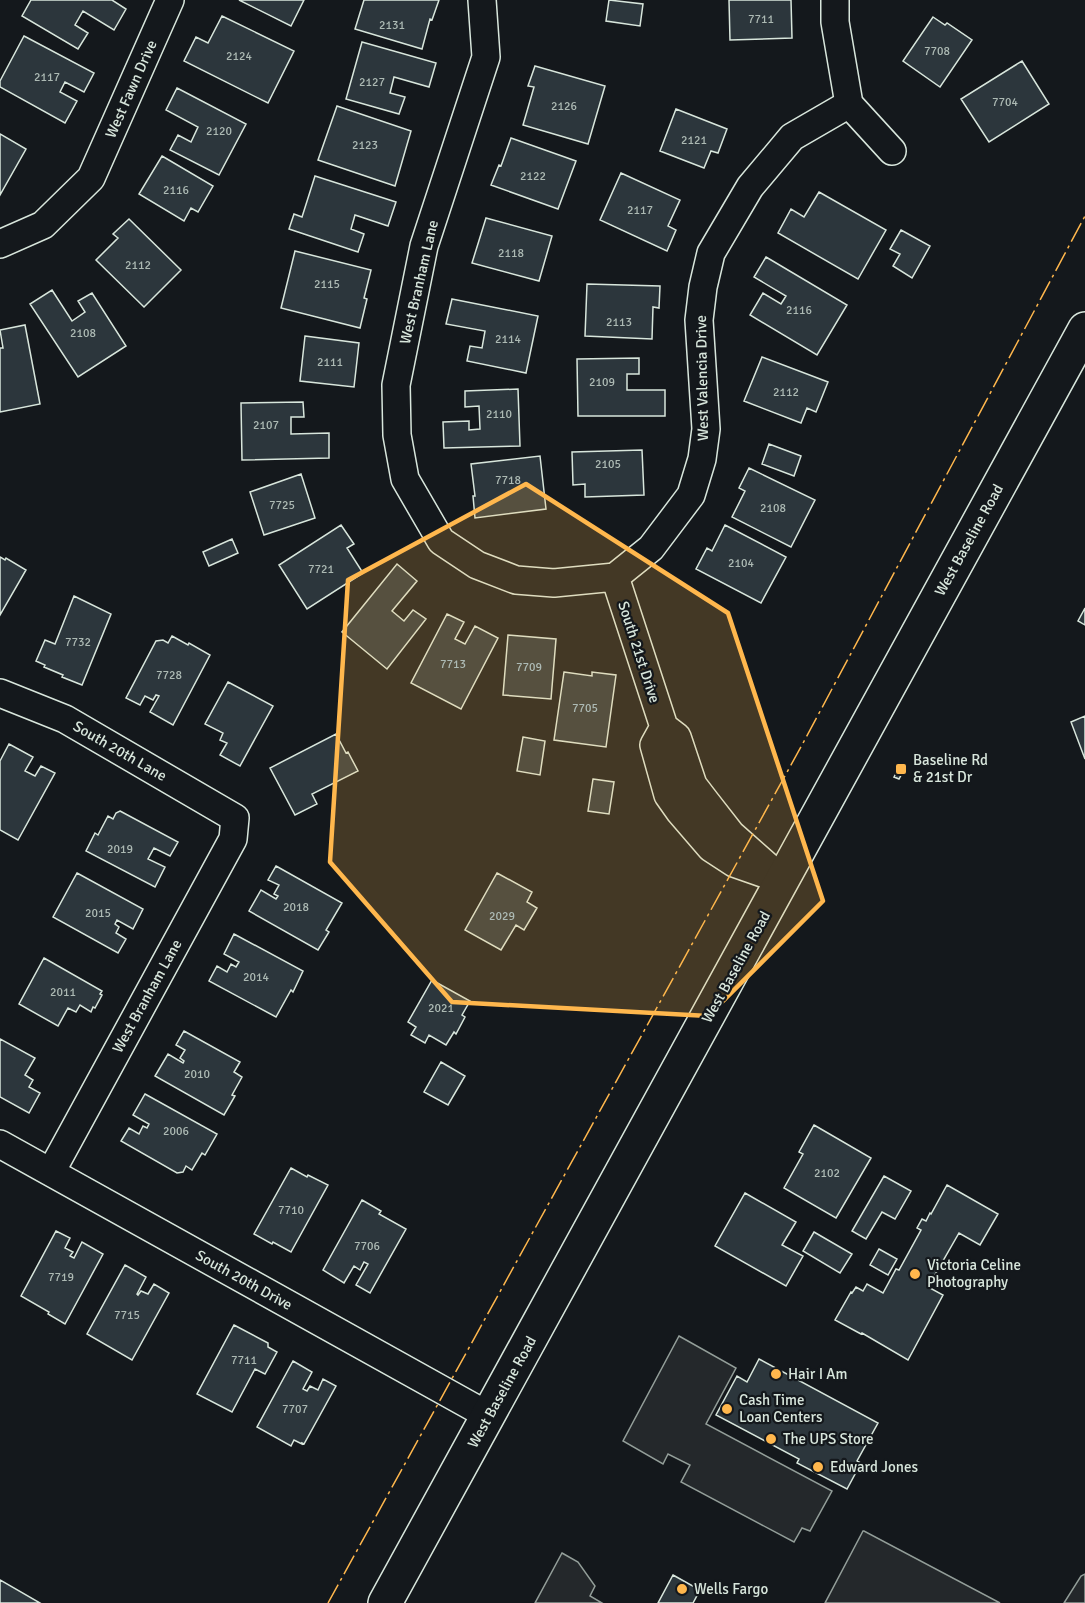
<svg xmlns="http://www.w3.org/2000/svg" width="1085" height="1603" font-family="Signika,sans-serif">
	<rect width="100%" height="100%" fill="#14181c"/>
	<!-- parking -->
	<path fill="#24282b" stroke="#939e99" stroke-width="1.5" d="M679,1336L736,1368L706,1424L832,1491L810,1531L802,1528L794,1542L681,1482L690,1465L668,1454L663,1464L623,1441Z
		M863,1531H864L1000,1603H825Z
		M562,1553L578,1562L595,1586L590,1596L602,1603H535Z
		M1085,1574V1603H1064L1081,1576Z"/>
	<!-- building -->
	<path fill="#2c363c" stroke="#d8e6dc" stroke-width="1.5" d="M31,0H112L126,9L114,30L83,11L75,25L88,33L78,49L22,16Z
		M239,0H304L291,26Z
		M364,0H439L432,20L430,19L422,49L355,29Z
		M609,0L643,4L640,26L606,21Z
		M729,0H791L792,38L730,40Z
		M222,16L294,51L268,103L184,61L196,37L208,43Z
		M933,17L945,25L947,23L972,40L940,87L903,61Z
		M24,36L94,73L84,92L65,82L60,92L77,101L65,123L0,87V81Z
		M362,42L436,63L429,87L394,77L390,93L405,97L399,114L346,99Z
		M1022,61L1049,104L989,142L961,99Z
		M535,66L605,86L588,144L523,125L534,87L528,86Z
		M177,88L246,124L219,175L170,150L178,135L191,142L198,127L166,110Z
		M337,106L411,131L395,186L318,160Z
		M676,109L727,129L718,153L711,151L704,168L660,151Z
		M0,134L26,149L0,195Z
		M511,138L576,161L558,209L491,185L499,165L501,166Z
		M162,156L213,186L198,212L191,208L184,221L139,194Z
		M621,173L680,200L668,226L676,230L667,251L600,220Z
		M315,176L396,202L388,226L355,215L351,229L364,234L358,252L289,229L294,214L302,217Z
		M819,192L886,230L858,279L778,233L791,209L804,217Z
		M486,218L552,236L539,281L472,263Z
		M129,219L181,270L144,307L96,260L118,238L113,234Z
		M901,230L930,246L912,278L893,266L900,254L890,249Z
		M295,251L371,270L364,298L367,299L360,328L281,308Z
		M766,257L847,305L817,355L750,315L763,293L781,304L786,296L754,277Z
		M587,284L660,286L659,308L653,307L652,339L585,336Z
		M52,290L72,321L85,312L78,301L92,293L126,346L78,377L30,304Z
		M452,299L538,316L526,373L467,361L470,346L482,348L485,331L446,324Z
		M25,325L40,404L0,412V348H3L0,330Z
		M305,336L359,343L354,387L300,381Z
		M762,357L828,382L816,412L807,408L801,423L744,401Z
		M639,358V374H627V390H665V416H578L577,359Z
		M518,389L520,446L444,448L443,422L469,421V430L480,429L479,406L465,407V391Z
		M303,402L304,417H291V434L329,433V458L242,460L241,403Z
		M769,444L801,456L794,476L762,464Z
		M642,450L644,495L585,497V484L573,485L572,452Z
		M540,456L546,509L475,518L473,496H475L471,464Z
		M749,468L815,500L791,547L732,517L745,491L739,488Z
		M301,474L315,518L264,535L250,492Z
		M341,525L354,544L347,548L363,573L307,609L279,565Z
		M725,525L786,557L761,603L696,569L707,548L712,551Z
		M232,539L238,553L209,566L203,552Z
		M0,557L5,560L6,558L26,570L0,615Z
		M397,564L417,581L392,611L404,621L413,610L426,619L387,669L342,632Z
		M74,596L111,614L82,685L62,677L63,675L44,667L45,665L36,661L45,640L55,644Z
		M1085,608V625L1078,621Z
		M447,614L464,622L455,639L465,644L475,626L498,638L461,709L411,683Z
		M508,635L556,639L551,699L503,695Z
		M172,636L188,645L189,643L210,655L173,725L150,712L159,696L156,695L153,700L145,696L140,705L126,698L156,641L163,640L168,643Z
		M564,672L592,676V672L616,675L606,747L554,740Z
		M228,682L273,706L240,766L220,755L227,743L220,740L223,733L205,724Z
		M1085,716V759L1071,722Z
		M336,734L346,753L348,752L358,771L312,794L317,804L295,815L270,768Z
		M523,737L545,741L540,775L517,771Z
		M9,744L33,757L25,771L35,776L41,766L55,773L18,840L0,830V761Z
		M901,764L906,766L899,779L894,777Z
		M593,779L614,782L609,814L588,811Z
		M120,811L178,842L170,856L154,848L148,859L165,867L155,887L86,851L95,833L98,835L108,816L113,819L116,813Z
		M276,866L342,903L326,930L329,932L318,950L249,911L261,890L276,899L278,896L274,894L279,885L268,880Z
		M77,873L143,909L133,929L117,920L115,924L119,927L116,933L126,939L118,953L53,917Z
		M497,873L532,892L527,902L537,908L524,930L516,925L501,950L465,930Z
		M234,934L303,971L293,992L291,990L276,1017L209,981L217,966L227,972L231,964L236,967L239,962L224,954Z
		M44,958L102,991L100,994L102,995L95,1008L93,1007L91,1012L80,1005L76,1012L68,1008L58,1026L19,1004Z
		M432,980L470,1001L462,1015L465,1017L456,1034L454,1032L446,1045L429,1035L425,1043L411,1035L416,1027L408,1022Z
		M184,1031L240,1062L234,1072L242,1077L232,1095L235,1096L224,1115L155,1076L168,1054L183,1063L184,1061L180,1058L185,1050L176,1045Z
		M0,1039L35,1058L25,1075L33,1080L29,1087L40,1093L29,1113L0,1097Z
		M441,1062L465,1076L448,1105L424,1092Z
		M145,1094L217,1134L205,1155L202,1153L192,1170L186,1166L183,1172L177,1173L121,1141L129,1128L139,1134L143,1126L147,1128L149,1124L133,1115Z
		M814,1125L871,1158L836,1218L784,1188L803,1154L799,1152Z
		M291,1168L307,1177L308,1175L328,1185L291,1252L273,1242L272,1244L254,1234Z
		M884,1176L911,1191L895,1219L882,1212L866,1239L852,1231Z
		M947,1185L998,1214L980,1245L959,1233L928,1287L943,1295L908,1360L862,1333L861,1334L835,1320L851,1292L852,1293L856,1287L863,1291L867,1284L883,1293L896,1269L899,1270L921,1230L917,1228L922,1219L926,1221L930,1213L931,1214Z
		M745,1193L796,1222L782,1245L803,1256L786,1286L715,1246Z
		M362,1200L381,1211L379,1214L406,1229L370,1293L356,1285L368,1264L364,1262L360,1270L354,1266L344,1283L323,1270Z
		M56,1231L70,1238L65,1248L73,1252L70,1256L74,1258L82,1242L103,1254L65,1324L48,1314L49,1312L21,1296Z
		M814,1232L852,1254L840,1273L803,1251Z
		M879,1249L897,1259L888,1275L870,1265Z
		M125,1265L146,1277L137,1294L138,1295L141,1291L148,1294L154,1284L169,1293L132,1360L87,1334Z
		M234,1325L268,1343V1347L277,1352L265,1374L255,1369L232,1412L197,1394Z
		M759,1359L878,1423L857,1461L861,1463L847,1489L797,1463L799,1459L716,1415L737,1376L747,1382Z
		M293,1361L312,1372L303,1389L307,1391L310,1386L318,1390L323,1379L336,1386L304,1444L302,1443V1444L294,1440L291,1446L257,1427Z
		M673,1575L700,1590L693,1603H658Z
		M0,1580L40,1603H0Z"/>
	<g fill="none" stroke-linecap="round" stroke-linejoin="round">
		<!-- minor casing -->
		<g stroke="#d8e6dc" stroke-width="30">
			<path id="minor" d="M482,0L486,57L424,246L396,385L397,435L405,479L441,541L477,565L516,580L554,583L615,577L651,548L691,495L702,459L706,429L699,320L703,287L711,253L750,187L792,137L849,104
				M835,0V22L849,104L892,151
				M0,244L43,225L91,178L170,0
				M615,577L664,727L677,737L693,785L706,802L731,834L783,880
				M0,693L65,719L235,818L233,839L51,1172
				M664,727L654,745L668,795L680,812L711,848L734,863L771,876
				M0,1144L489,1416"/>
		</g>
		<!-- major casing -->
		<g stroke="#d8e6dc" stroke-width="36">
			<path id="major" d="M385,1603L1085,329"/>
		</g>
		<!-- minor -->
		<use href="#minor" stroke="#14181c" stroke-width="27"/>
		<!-- major -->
		<use href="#major" stroke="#14181c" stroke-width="33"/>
		<!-- power -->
		<path stroke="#ffb74d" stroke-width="1.5" stroke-dasharray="21 4.5 3 4.5" stroke-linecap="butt" d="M328,1603L802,745L1085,216"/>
	</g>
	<!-- marked area -->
	<path fill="#ffb74d" fill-opacity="0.2" stroke="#ffb74d" stroke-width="4.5" stroke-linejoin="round" d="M526,484L728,613L823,901L708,1016L452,1002L330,862L348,580Z"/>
	<!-- markers -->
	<g fill="#ffb74d" stroke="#14181c" stroke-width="2">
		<rect x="895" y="763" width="12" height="12" rx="3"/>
		<circle cx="915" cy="1274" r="6"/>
		<circle cx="776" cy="1374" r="6"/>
		<circle cx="727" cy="1409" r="6"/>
		<circle cx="771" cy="1439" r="6"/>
		<circle cx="818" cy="1467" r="6"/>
		<circle cx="682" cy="1589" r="6"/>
	</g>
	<g text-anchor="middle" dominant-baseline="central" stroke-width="4.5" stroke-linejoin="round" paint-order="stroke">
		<!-- number labels -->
		<g font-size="12" fill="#adbab4">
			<text x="761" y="19">7711</text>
			<text x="392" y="25">2131</text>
			<text x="937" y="51">7708</text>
			<text x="239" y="56">2124</text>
			<text x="47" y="77">2117</text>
			<text x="372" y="82">2127</text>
			<text x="1005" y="102">7704</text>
			<text x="564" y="106">2126</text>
			<text x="219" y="131">2120</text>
			<text x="694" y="140">2121</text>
			<text x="365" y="145">2123</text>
			<text x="533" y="176">2122</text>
			<text x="176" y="190">2116</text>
			<text x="640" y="210">2117</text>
			<text x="511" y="253">2118</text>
			<text x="138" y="265">2112</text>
			<text x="327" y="284">2115</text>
			<text x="799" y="310">2116</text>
			<text x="619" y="322">2113</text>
			<text x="83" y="333">2108</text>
			<text x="508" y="339">2114</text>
			<text x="330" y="362">2111</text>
			<text x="602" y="382">2109</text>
			<text x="786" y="392">2112</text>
			<text x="499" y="414">2110</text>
			<text x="266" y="425">2107</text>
			<text x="608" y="464">2105</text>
			<text x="508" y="480">7718</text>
			<text x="282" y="505">7725</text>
			<text x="773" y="508">2108</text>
			<text x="741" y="563">2104</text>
			<text x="321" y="569">7721</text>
			<text x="78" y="642">7732</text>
			<text x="453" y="664">7713</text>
			<text x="529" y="667">7709</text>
			<text x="169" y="675">7728</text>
			<text x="585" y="708">7705</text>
			<text x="120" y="849">2019</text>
			<text x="296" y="907">2018</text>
			<text x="98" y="913">2015</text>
			<text x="502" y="916">2029</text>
			<text x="256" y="977">2014</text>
			<text x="63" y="992">2011</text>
			<text x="441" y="1008">2021</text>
			<text x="197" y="1074">2010</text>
			<text x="176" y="1131">2006</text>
			<text x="827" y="1173">2102</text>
			<text x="291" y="1210">7710</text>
			<text x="367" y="1246">7706</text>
			<text x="61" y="1277">7719</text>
			<text x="127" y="1315">7715</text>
			<text x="244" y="1360">7711</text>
			<text x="295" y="1409">7707</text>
		</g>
		<!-- street labels -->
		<g font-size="15" fill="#d8e6dc" stroke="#14181c">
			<text transform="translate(131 89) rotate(-66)">West Fawn Drive</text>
			<text transform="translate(419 282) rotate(-77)">West Branham Lane</text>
			<text transform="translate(702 378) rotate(-91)">West Valencia Drive</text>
			<text transform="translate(969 540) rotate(-61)">West Baseline Road</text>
			<text transform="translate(639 652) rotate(72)">South 21st Drive</text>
			<text transform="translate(120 751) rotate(30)">South 20th Lane</text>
			<text transform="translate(736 967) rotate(-61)">West Baseline Road</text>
			<text transform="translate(147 996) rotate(-61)">West Branham Lane</text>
			<text transform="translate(244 1280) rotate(29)">South 20th Drive</text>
			<text transform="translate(502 1392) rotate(-61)">West Baseline Road</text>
		</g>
		<!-- poi labels -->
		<g font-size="15" fill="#d8e6dc" stroke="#14181c" text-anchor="start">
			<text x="913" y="760">Baseline Rd<tspan x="913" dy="17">&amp; 21st Dr</tspan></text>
			<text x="927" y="1265">Victoria Celine<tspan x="927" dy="17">Photography</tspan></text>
			<text x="788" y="1374">Hair I Am</text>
			<text x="739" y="1400">Cash Time<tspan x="739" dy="17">Loan Centers</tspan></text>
			<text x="783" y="1439">The UPS Store</text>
			<text x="830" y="1467">Edward Jones</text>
			<text x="694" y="1589">Wells Fargo</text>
		</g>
	</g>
</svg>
